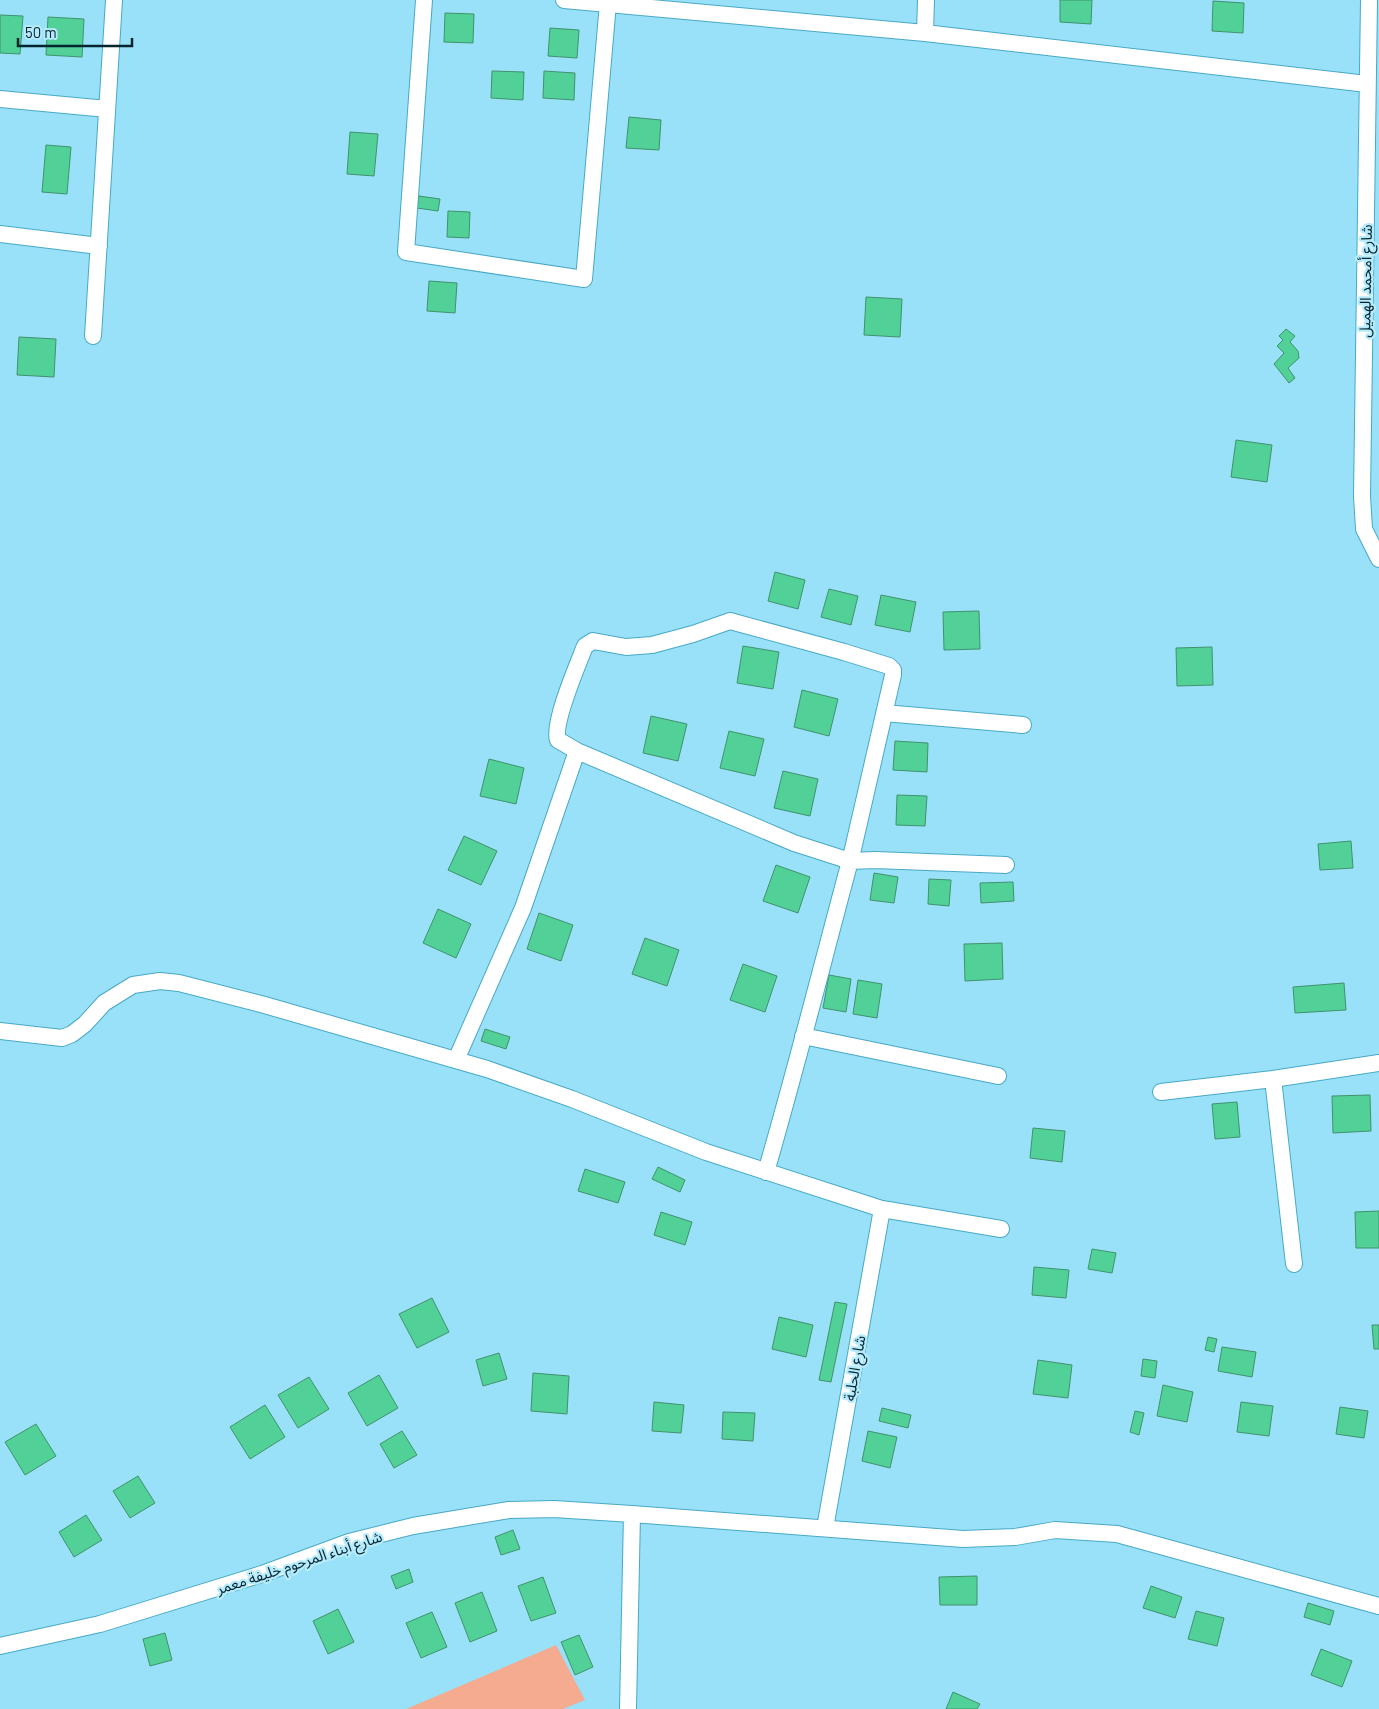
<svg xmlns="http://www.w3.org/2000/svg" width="1379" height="1709" font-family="Barlow,'Noto Sans Arabic',sans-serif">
	<rect width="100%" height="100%" fill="#98e1f9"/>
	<!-- green -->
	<path fill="#f5ab90" d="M556,1645L585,1700L563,1709H406Z"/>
	<!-- building -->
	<path fill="#51d198" stroke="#40926c" d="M1060,0H1092L1091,24L1060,22Z
		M1213,1L1244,3L1243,33L1212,31Z
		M445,13L474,14L473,43L444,42Z
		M0,15L23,16L20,54L0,53Z
		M48,17L84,19L82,57L46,55Z
		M550,28L579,30L577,58L548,56Z
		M492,71L524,72L523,100L491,98Z
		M544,71L575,73L574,100L543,98Z
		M629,117L661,120L659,150L626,148Z
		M350,132L378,134L374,176L347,174Z
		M46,145L71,147L67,194L42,192Z
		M419,196L440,199L438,211L417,208Z
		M448,211L470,212L469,238L447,237Z
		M429,281L457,283L455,313L427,311Z
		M866,297L902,299L900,337L864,335Z
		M1286,329L1295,336L1290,342L1298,351L1299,358L1288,368L1295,378L1289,383L1274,364L1284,353L1277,346L1283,340L1279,336Z
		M19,337L56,339L54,377L17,375Z
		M1236,440L1272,445L1267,482L1231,477Z
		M775,572L805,580L798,609L768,601Z
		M829,589L858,596L851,625L821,617Z
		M881,595L916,602L910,632L875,625Z
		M979,611L980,649L944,650L943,612Z
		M743,646L779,652L773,689L737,683Z
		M1212,647L1213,685L1177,686L1176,648Z
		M802,690L838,699L829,736L794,727Z
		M651,716L687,724L678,761L643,753Z
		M729,731L764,739L755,776L720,768Z
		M895,741L928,743L927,772L893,770Z
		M489,759L524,768L516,804L480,796Z
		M783,771L818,779L810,816L774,808Z
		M897,795L927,796L925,826L896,825Z
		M464,836L497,851L481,885L448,870Z
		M1351,841L1353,868L1320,870L1318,844Z
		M776,865L810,877L798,913L763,901Z
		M874,873L898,877L894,903L870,900Z
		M929,879L951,880L949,906L928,904Z
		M1013,882L1014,901L981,903L980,883Z
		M438,909L471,924L456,958L423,943Z
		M539,913L573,925L561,961L527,949Z
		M645,938L679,950L667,986L632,974Z
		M1002,943L1003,979L965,981L964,944Z
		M743,964L777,976L765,1012L730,1000Z
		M829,975L851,979L846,1012L823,1008Z
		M858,980L882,984L877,1018L853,1014Z
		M1344,983L1346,1010L1295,1013L1293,987Z
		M485,1029L510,1037L506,1049L481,1041Z
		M1370,1095L1371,1131L1333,1133L1332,1096Z
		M1237,1102L1240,1137L1215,1139L1212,1104Z
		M1033,1128L1065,1131L1062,1162L1030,1158Z
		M658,1167L685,1180L680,1192L652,1179Z
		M585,1169L625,1182L618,1203L578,1191Z
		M1379,1211V1248H1356L1355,1212Z
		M661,1212L692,1222L685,1245L654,1235Z
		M1092,1249L1116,1253L1112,1273L1088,1269Z
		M1034,1267L1069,1270L1066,1298L1032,1295Z
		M432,1298L449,1332L417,1348L399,1314Z
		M835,1302L847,1304L831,1382L819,1380Z
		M779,1317L813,1325L806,1357L772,1349Z
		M1372,1325H1379V1349H1374Z
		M1208,1337L1217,1339L1214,1352L1205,1350Z
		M1222,1347L1256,1352L1252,1377L1218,1371Z
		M499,1353L507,1379L483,1386L476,1360Z
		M1143,1359L1157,1361L1155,1378L1141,1376Z
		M1038,1360L1072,1365L1068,1398L1033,1394Z
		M533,1373L569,1376L567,1414L531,1411Z
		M379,1375L398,1408L367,1426L348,1393Z
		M309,1377L329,1409L298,1428L278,1395Z
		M1163,1385L1193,1392L1187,1422L1157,1416Z
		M654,1402L684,1405L681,1433L652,1431Z
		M1241,1402L1273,1406L1269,1436L1237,1432Z
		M265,1405L285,1437L250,1459L230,1427Z
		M1340,1407L1368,1411L1364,1438L1336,1434Z
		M882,1408L911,1415L908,1428L879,1421Z
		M1135,1411L1144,1413L1139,1435L1130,1432Z
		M723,1412L755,1413L753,1441L722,1439Z
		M36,1424L56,1456L25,1475L5,1442Z
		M402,1431L417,1455L394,1468L380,1444Z
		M868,1431L897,1437L890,1468L862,1461Z
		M138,1476L155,1503L130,1518L113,1491Z
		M86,1515L102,1540L74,1557L59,1532Z
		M513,1530L520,1549L501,1555L495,1537Z
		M409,1569L413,1582L396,1589L391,1576Z
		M977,1576V1605H940L939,1577Z
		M543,1577L556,1613L531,1621L518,1586Z
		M1151,1586L1182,1597L1175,1618L1143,1608Z
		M482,1592L497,1631L470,1642L455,1603Z
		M1308,1603L1334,1611L1330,1625L1304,1617Z
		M338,1609L354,1642L328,1654L313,1621Z
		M1196,1611L1224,1618L1217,1646L1188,1639Z
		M432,1612L447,1647L421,1658L406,1623Z
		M165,1633L172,1660L150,1666L143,1639Z
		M579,1635L593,1667L575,1675L561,1642Z
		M1321,1649L1352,1661L1342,1687L1311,1675Z
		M953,1692L980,1704L977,1709H946Z"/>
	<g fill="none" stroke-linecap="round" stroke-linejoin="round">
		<!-- minor casing -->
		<g stroke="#48a9c7" stroke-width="18">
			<path id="minor" d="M424,0L406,252L584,279L608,3
				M564,0L925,33L1367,84
				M1369,0L1362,496L1364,529L1379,559
				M925,33L926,0
				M0,99L107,109
				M0,234L99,246
				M93,336L114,0
				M884,713L1023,725
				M0,1031L62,1038L72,1034L85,1024L104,1003L133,985L160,981L179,983L261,1004L487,1069L572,1099L706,1152L882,1209L1001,1229
				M803,1036L998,1076
				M456,1060L523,908L577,751
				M1273,1079L1294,1264
				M1161,1092L1273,1079L1379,1063
				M766,1172C796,1069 822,965 850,861L853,849L893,675V670L889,666L844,652L730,621L693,634L652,645L626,647L593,641L585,646C578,664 552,724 558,740L577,751L794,843L850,861L875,860L1006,865
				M825,1528L882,1209
				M0,1646L100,1624L262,1574L349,1542L413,1526L509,1510L554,1509L632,1514L963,1539L1015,1537L1055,1530L1117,1534L1379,1606
				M628,1709L632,1514"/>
		</g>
		<!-- minor -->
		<use href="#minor" stroke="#fff" stroke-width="16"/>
	</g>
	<g text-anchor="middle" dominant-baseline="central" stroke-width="4.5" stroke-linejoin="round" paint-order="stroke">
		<!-- street labels -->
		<g font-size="15" fill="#05252e" stroke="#b5ebfd">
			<text transform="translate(1365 281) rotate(-89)">شارع أمحمد الهميل</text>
			<text transform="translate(854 1368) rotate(-80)">شارع الحلبة</text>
			<text transform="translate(299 1562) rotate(-18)">شارع أبناء المرحوم خليفة معمر</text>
		</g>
	</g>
	<!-- scale -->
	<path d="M18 38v8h114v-8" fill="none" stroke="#05252e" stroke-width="2.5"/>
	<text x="25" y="38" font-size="15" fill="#05252e" stroke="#b5ebfd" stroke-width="4" paint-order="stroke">50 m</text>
</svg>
